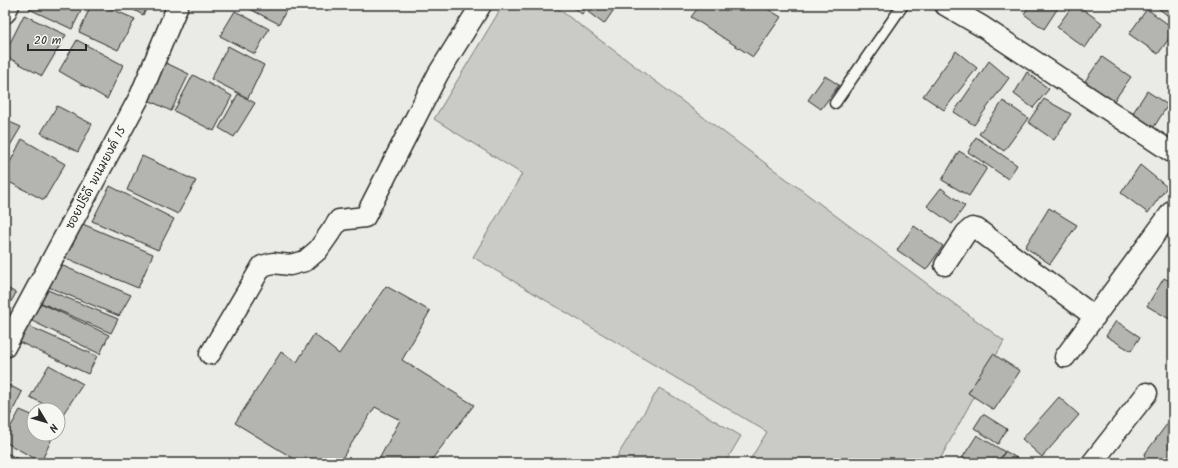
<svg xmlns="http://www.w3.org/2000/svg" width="1178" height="468" font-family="Kalam,'Playpen Sans Thai',sans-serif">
	<rect width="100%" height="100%" fill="#eaeae6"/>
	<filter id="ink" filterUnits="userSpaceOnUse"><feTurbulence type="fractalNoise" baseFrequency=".025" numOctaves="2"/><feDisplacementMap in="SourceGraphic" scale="8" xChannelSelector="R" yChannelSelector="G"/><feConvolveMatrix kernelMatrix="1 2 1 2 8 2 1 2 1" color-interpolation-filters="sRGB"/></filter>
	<g filter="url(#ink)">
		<!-- green -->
		<path fill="#cacac7" stroke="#7a7a79" d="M503,5H553L1004,341L938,463H748L767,432L473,257L522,174L434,119Z
			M659,388L741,436L725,463H613Z"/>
		<!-- building -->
		<path fill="#b4b4b1" stroke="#2b2b2b" d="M31,5H84L72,29L29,9Z
			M91,5H102L135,19L118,50L79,32Z
			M125,5H149L143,15Z
			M242,5H289L279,24Z
			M569,5H588L582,14Z
			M593,5H617L604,24L588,12Z
			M700,5H761L781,17L753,57L691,17Z
			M1030,5H1060L1044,29L1024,14Z
			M1073,5H1077L1102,23L1085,48L1057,27Z
			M1154,5H1173V16L1171,18Z
			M1147,9L1173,28V33L1158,54L1129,34Z
			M235,11L269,29L255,54L220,36Z
			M24,15L66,35L42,76L5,56V53Z
			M77,40L123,65L107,99L59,71Z
			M228,46L264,65L248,98L211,79Z
			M956,51L977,68L944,110L923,96Z
			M1102,57L1131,77L1113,102L1085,81Z
			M158,59L189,74L171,111L140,96Z
			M989,61L1009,78L974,125L954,112Z
			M1027,72L1049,89L1033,108L1014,94Z
			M193,75L232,96L214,131L174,111Z
			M825,76L839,85L821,109L808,100Z
			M1147,91L1168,105L1150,133L1129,119Z
			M238,94L255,103L234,137L219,128Z
			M1044,99L1071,114L1054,140L1028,122Z
			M1003,101L1028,118L1004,151L979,134Z
			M57,106L92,124L78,152L41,133Z
			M5,120L21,127L5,154Z
			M976,137L1017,165L1008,179L968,152Z
			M22,139L65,164L44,200L5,180V172Z
			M959,151L987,168L969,196L942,180Z
			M142,156L196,181L178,214L127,190Z
			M1140,165L1167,187L1148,213L1121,193Z
			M110,186L174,219L158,250L92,221Z
			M941,188L965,206L952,224L927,206Z
			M1049,208L1077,225L1050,264L1025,247Z
			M78,222L153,254L138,288L61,256Z
			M914,226L943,246L926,270L897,250Z
			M56,263L131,295L119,316L46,286Z
			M1164,278L1173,283V321L1147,306Z
			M386,286L430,311L402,360L474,405L429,463H377L400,420L375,407L339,463H301L235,423L281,352L297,362L314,334L339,354Z
			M5,287L16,293L5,312Z
			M43,288L118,319L111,333L37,301Z
			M36,301L109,335L100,354L28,319Z
			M1116,321L1140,337L1131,351L1106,336Z
			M24,324L97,356L88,374L17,341Z
			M993,354L1020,371L994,410L968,393Z
			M49,365L83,384L63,414L58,412V410H55L30,397Z
			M5,383L22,392L6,424H5Z
			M1059,397L1079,415L1042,457L1022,439Z
			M20,410L34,416V434H54L41,462L5,442V437Z
			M983,414L1007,429L998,444L974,428Z
			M1173,416V463H1150L1144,455Z
			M977,435L1005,452L997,463H959Z
			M1005,451L1025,463H998Z
			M5,452L26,463H5Z"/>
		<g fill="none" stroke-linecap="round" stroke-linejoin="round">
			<!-- service casing -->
			<g stroke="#2b2b2b" stroke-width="13">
				<path id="service" d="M835,103L903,5"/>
			</g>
			<!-- minor casing -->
			<g stroke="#2b2b2b" stroke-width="23">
				<path id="minor" d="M945,5L983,27L1173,153
					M5,13L9,5
					M945,265L966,233L972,228L977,229L1095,317
					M5,347L140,96L178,5
					M210,354L262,266L273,263L290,265L305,261L318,250L339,220L365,217L438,74L481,5
					M1065,357L1173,210
					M1092,463L1147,393"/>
			</g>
			<!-- service -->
			<use href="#service" stroke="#f6f6f2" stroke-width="10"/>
			<!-- minor -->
			<use href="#minor" stroke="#f6f6f2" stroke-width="20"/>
		</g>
	</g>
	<g text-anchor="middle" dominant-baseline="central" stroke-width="3" stroke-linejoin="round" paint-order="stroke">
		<!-- street labels -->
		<g font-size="12" fill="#2b2b2b" stroke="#f6f6f2">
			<text transform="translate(96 178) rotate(-62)">ซอยปรีดี พนมยงค์ 15</text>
		</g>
	</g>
	<!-- margin -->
	<rect width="1178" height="468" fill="none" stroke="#f6f6f2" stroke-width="20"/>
	<rect x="10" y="10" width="1158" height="448" fill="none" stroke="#2b2b2b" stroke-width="1.5" filter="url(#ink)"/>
	<!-- north arrow -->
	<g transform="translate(46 422) rotate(128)"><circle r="19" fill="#f6f6f2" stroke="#a5a5a2"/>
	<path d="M0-3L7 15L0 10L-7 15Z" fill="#2b2b2b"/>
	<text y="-6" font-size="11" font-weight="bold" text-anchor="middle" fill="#2b2b2b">N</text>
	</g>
	<!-- scale -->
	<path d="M28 44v6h58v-6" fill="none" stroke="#2b2b2b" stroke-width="2"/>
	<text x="34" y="44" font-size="12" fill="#2b2b2b" stroke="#f6f6f2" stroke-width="3" paint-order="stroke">20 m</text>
</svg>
